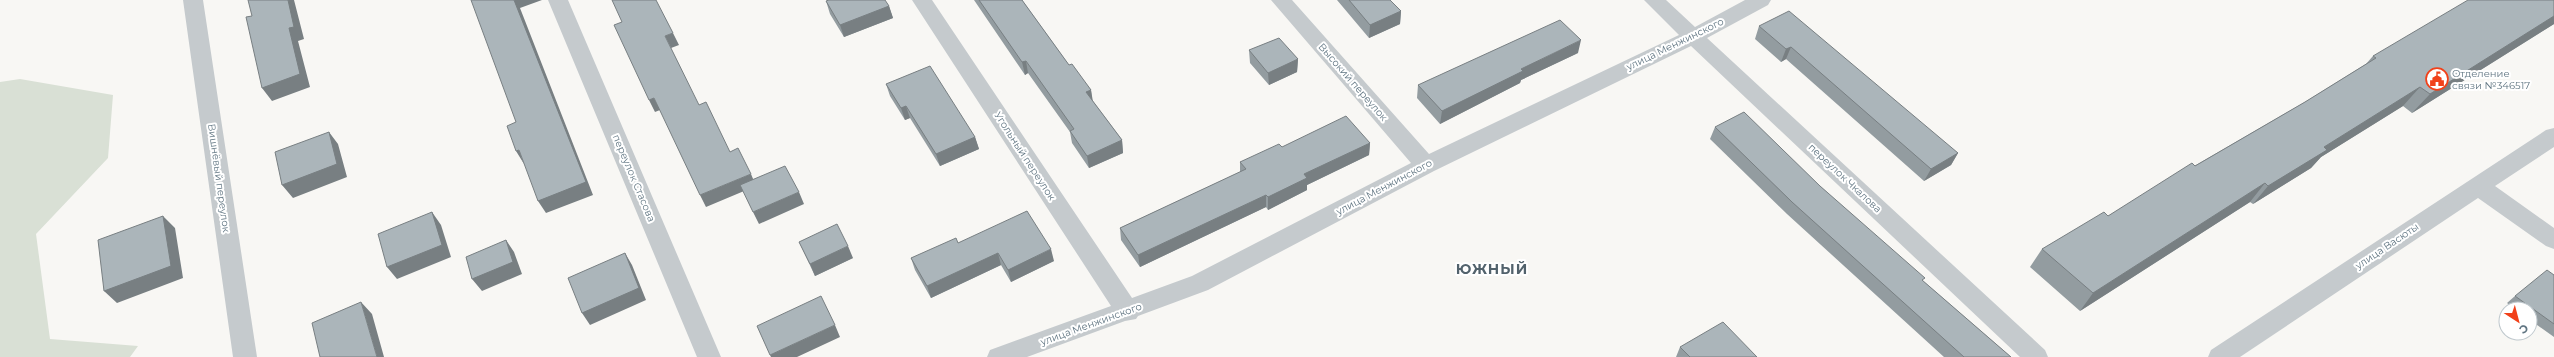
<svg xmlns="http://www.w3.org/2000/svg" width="2554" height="357" font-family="Montserrat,sans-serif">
	<rect width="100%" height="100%" fill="#f8f7f4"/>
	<!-- green -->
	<path fill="#d9e0d5" d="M20,79L113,95L108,158L36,234L50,339L138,346L130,357H0V82Z"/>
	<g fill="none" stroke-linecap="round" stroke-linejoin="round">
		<!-- minor -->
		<path fill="#c5cacd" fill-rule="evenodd" d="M183,0H203L257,357H233Z
			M548,0H568L721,357H697Z
			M912,0H932L1132,298L1192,276L1411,163L1271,0H1292L1429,154L1679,35L1644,0H1666L1695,27L1745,0H1771L1768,5L1707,38L2045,350L2048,357H2020L1691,46L1434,171L1208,290L1138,316L1136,319L1125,321L1027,357H987L990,350L1111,306Z
			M2554,128V147L2495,186L2554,228V249L2546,246L2478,198L2240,357H2208L2211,350L2546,130Z"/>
	</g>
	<!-- wall -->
	<path fill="#939ca0" d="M974,0H1022L1069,65L1091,90L1092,100L1122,140L1123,153L1089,168L1072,143L1070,132L1028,73L1025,75Z
		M1337,0H1390L1401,11L1400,24L1369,38Z
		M2554,0V24L2412,113L2403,106L2321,157L2311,168L2253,204L2250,202L2080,311L2030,267L2042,249L2108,216L2305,102L2366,64L2373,56Z
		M826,1L889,6L893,18L844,37L830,14Z
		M1759,26L1958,153L1951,165L1924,181L1786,59L1781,62L1755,39Z
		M1249,50L1298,59L1297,72L1269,85L1250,63Z
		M1578,53L1521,80L1520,83L1440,124L1417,98L1418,85Z
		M886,84L975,137L979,149L940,166L910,118L905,120L890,96Z
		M1715,127L1820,186L1923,281L2011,357H1944L1787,214L1710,139Z
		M1370,143L1369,155L1307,185V190L1268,210L1266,207L1140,267L1121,240L1120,228L1240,172V162L1282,147Z
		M799,242L853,258L815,276Z
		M958,243L1054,261L1011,282L1001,265L931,298L915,270L911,258Z
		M2554,275V337L2530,320V309H2515L2507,303L2515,296Z
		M1680,347L1757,357H1676Z"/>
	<!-- shaded-wall -->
	<path fill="#787f82" d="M288,0H294L304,39L298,41L310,87L272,101L262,88L289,28Z
		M514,0H542L520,8L593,195L546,213L538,201Z
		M889,6L893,18L844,37L840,25Z
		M1401,11L1400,24L1369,38L1370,25Z
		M2554,16V24L2412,113L2430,94Z
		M673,33L679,45L671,48L665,36Z
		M1581,40L1578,53L1521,80L1520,83L1440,124L1442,111L1521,69Z
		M1791,47L1786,59L1781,62L1786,49Z
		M1298,59L1297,72L1269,85L1268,73Z
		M1026,61L1028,73L1025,75L1022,62Z
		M2420,87L2403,106L2321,157L2311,168L2253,204L2268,186L2324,147Z
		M1091,90L1093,102L1086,92Z
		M654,98L660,110L655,112L649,100Z
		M906,106L910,118L905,120L901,108Z
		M329,132L338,144L347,177L293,198L282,185Z
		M975,137L979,149L940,166L936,154Z
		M1122,140L1123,153L1089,168L1087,156Z
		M1370,143L1369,155L1307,185V190L1268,210V197L1304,174Z
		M519,150L524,164L516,151Z
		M1958,153L1951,165L1924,181L1931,169Z
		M751,174L756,186L706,207L700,195Z
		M2265,183L2250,202L2080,311L2093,293Z
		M799,192L804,204L759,224L753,212Z
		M1266,195V207L1140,267L1138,255Z
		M432,212L441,225L451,257L397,279L387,267Z
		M163,216L175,228L183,278L117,303L104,291Z
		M506,240L514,252L522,274L482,291L472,279Z
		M848,246L853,258L815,276L810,264Z
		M1051,249L1054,261L1011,282L1008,270Z
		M625,253L632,265L646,300L590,325L582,313Z
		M998,253L1001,265L931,298L927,286Z
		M361,302L372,314L384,357H377Z
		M835,325L840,337L797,357H771L770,355Z"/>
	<!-- building -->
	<path fill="#abb5ba" stroke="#787f82" d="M248,0H288L294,27L289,28L300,74L262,88L246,17L252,16Z
		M471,0H514L586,182L538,201L519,150L516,151L507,126L516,122Z
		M612,0H656L673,33L665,36L699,105L706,102L730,152L738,148L751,174L700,195L654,98L649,100L614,25L622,22Z
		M829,0H885L889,6L840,25L826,1Z
		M979,0H1022L1069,65L1072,64L1091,90L1086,92L1122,140L1087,156L1070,131L1074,129L1026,61L1022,62Z
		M1349,0H1390L1401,11L1370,25Z
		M2468,0H2554V16L2430,94L2420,87L2324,147L2327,150L2268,186L2265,183L2093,293L2042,249L2104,212L2108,216L2192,163L2195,166L2305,102L2376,58L2373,56Z
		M1789,11L1958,153L1931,169L1791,47L1786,49L1759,26Z
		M1560,20L1581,40L1521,69L1523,71L1442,111L1418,85Z
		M1279,38L1298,59L1268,73L1249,50Z
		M930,66L975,137L936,154L906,106L901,108L886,84Z
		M1744,112L1820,186L1925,278L1922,280L2011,357H1964L1792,202L1715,127Z
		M1346,116L1370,143L1304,174L1307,178L1268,197L1266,195L1138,255L1120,228L1246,169L1240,162L1279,144L1282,147Z
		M329,132L337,164L282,185L275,152Z
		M785,166L799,192L753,212L740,185Z
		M1027,211L1051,249L1008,270L998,253L927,286L911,258L956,238L958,243Z
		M432,212L442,245L387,267L378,234Z
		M163,216L171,266L104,291L98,240Z
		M837,224L848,246L810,264L799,242Z
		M506,240L513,262L472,279L466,257Z
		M625,253L639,288L582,313L568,278Z
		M2547,270L2554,275V324L2515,296Z
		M821,296L835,325L770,355L757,326Z
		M361,302L377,357H320L312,323Z
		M1723,322L1757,357H1690L1680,347Z"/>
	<!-- icons -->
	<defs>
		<g id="civic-ring" transform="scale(1.15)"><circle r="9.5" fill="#fff" stroke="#f1411a" stroke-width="1.5"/><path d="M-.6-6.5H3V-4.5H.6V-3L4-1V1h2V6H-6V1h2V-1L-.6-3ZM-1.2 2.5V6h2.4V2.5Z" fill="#f1411a"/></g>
	</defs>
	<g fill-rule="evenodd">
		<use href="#civic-ring" x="2437" y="79"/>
	</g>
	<g text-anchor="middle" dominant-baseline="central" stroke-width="4" stroke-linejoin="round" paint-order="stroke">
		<!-- street labels -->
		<g font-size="10" fill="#607582" stroke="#fff">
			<text transform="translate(1675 44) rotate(-26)">улица Менжинского</text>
			<text transform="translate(1353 82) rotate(49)">Высокий переулок</text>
			<text transform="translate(1025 156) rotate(57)">Угольный переулок</text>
			<text transform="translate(219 178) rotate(82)">Вишнёвый переулок</text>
			<text transform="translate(634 178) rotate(67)">переулок Стасова</text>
			<text transform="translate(1845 178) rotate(43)">переулок Чкалова</text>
			<text transform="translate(1384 187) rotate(-28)">улица Менжинского</text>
			<text transform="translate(2387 246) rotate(-34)">улица Васюты</text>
			<text transform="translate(1091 324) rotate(-20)">улица Менжинского</text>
		</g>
		<!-- poi labels -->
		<g font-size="10" fill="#607582" stroke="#fff" text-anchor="start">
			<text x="2452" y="73">Отделение<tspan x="2452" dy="12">связи №346517</tspan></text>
		</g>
		<!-- district labels -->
		<g font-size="14" font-weight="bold" letter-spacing="1" fill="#52626c" stroke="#fff">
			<text x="1492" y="269">ЮЖНЫЙ</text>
		</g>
	</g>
	<!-- north arrow -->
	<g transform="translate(2518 321) rotate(144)"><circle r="19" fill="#ffffff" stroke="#bfc8cd"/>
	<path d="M0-3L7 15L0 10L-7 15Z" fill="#f1411a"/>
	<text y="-6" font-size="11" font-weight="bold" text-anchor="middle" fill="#607582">С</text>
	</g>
</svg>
